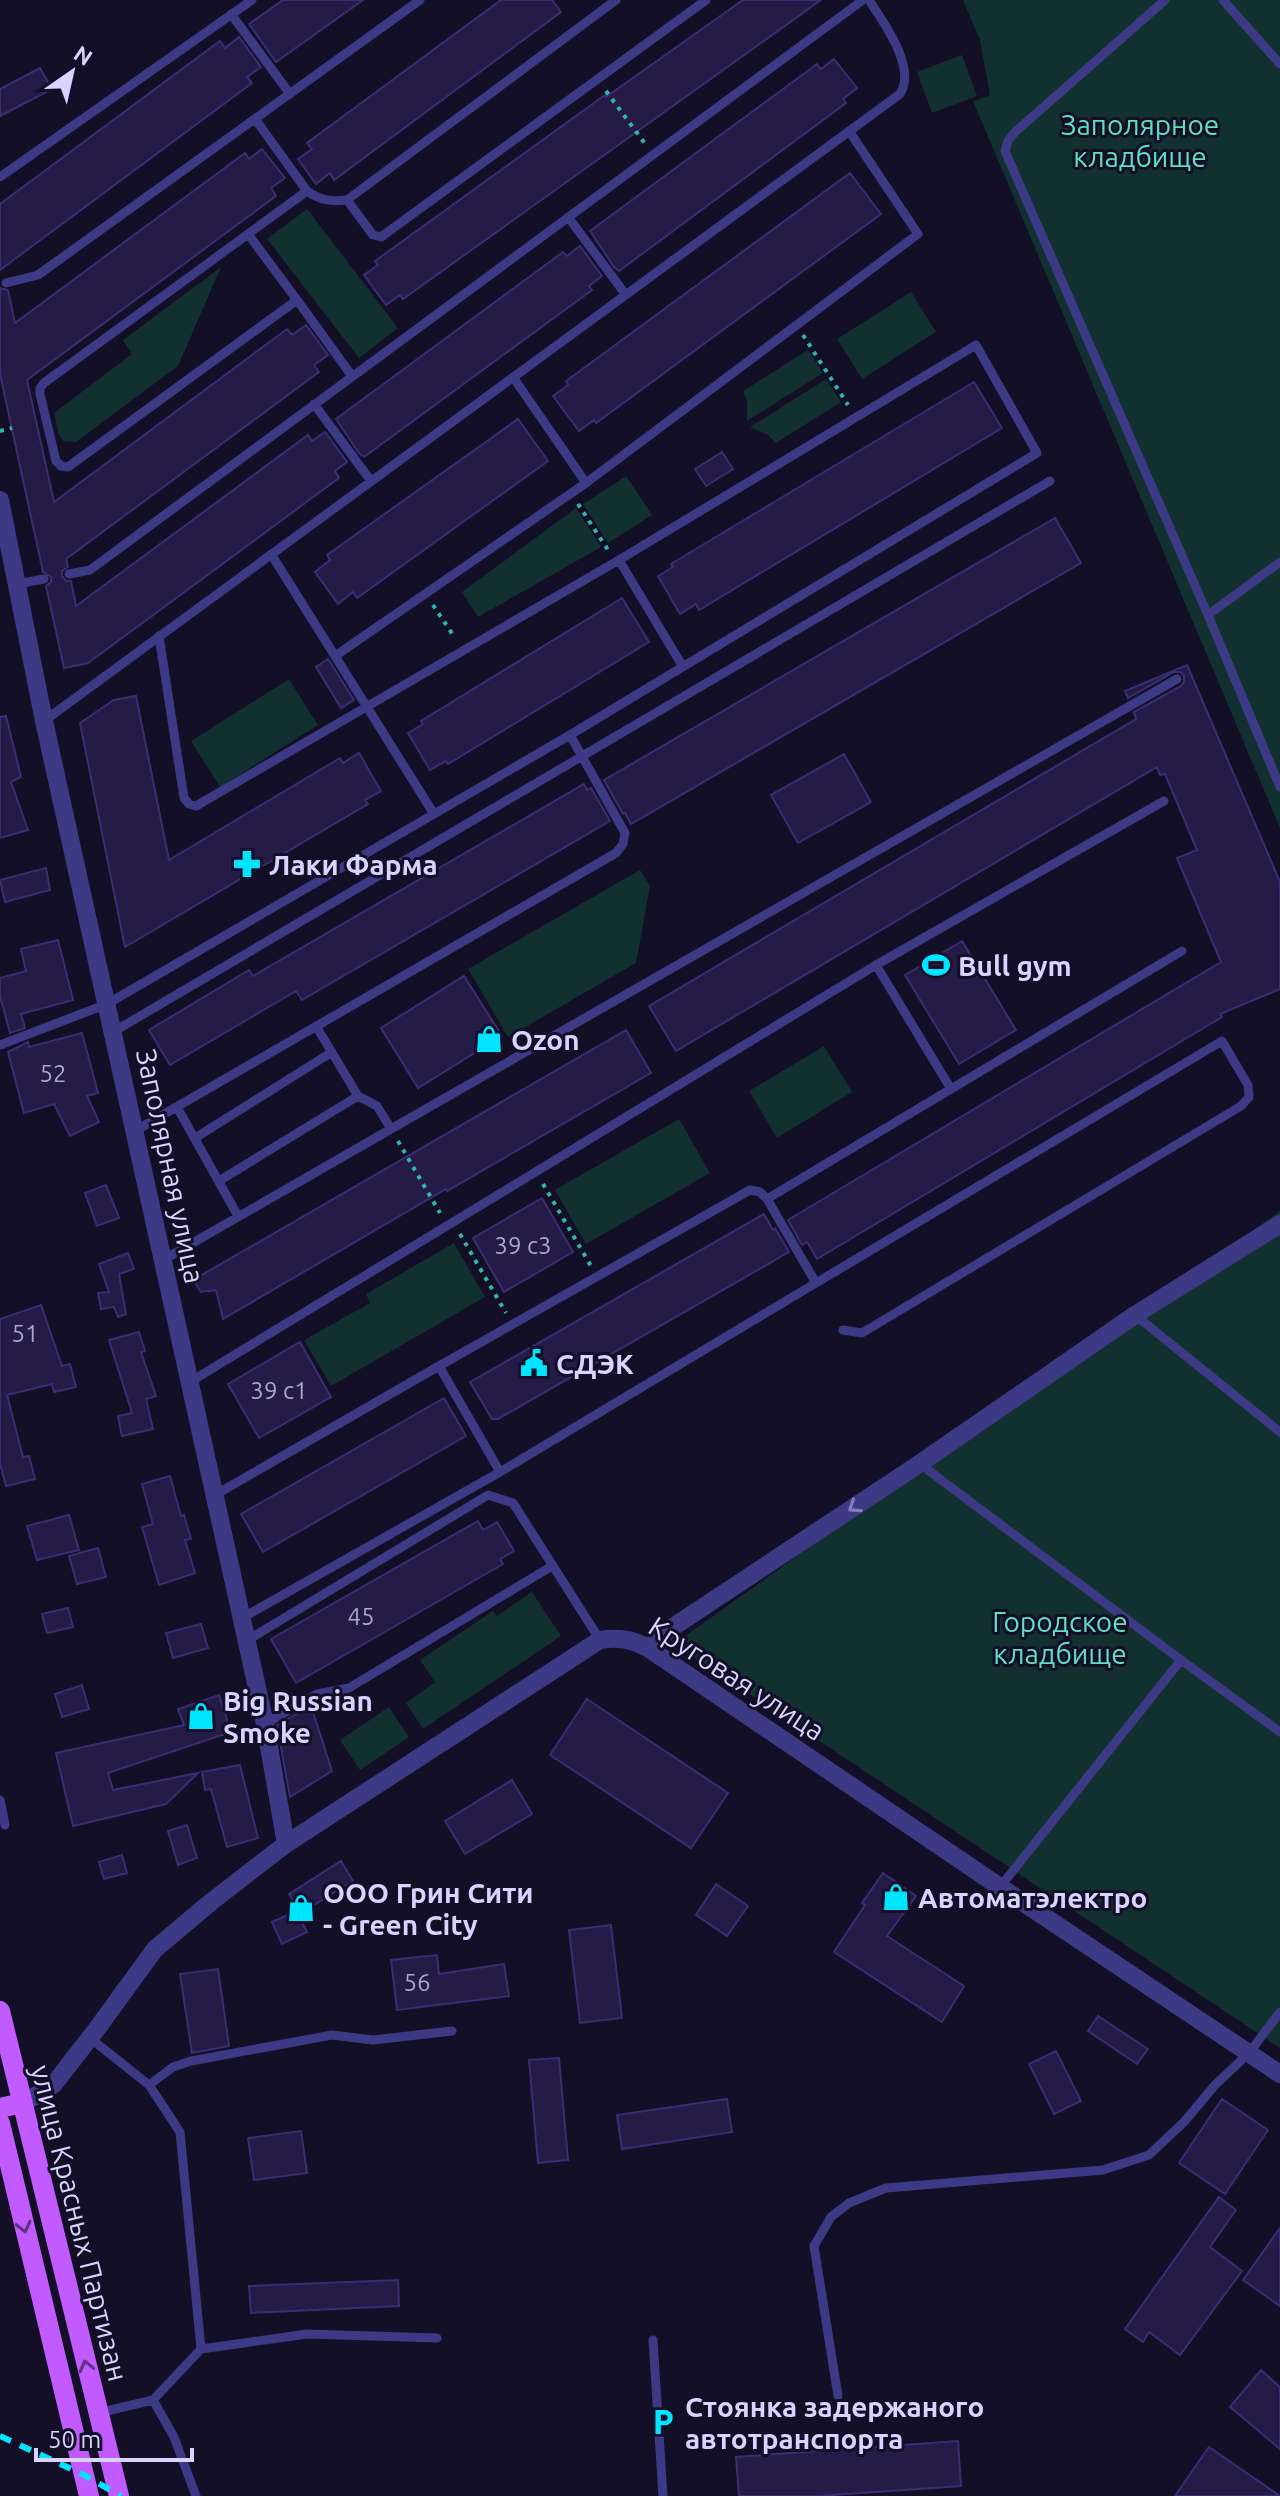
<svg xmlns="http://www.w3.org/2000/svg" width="1280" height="2496" font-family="Ubuntu,sans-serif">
	<rect width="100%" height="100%" fill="#130f26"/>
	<!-- green -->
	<path fill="#12302f" d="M963,0H1280V828L973,101L990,95L980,40Z
		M962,55L977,96L932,113L917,72Z
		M307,209L398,328L359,358L267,239Z
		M221,267L178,366L76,442L63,441L59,435L54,413L132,354L123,340Z
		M911,292L936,332L862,379L837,339Z
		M808,350L823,373L747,421V401L743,391Z
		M826,379L841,402L776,443L768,435L750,427Z
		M626,476L652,515L608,543L583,504Z
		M576,508L601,547L478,617L462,592Z
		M289,679L318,725L220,787L191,741Z
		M640,870L650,886L636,963L508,1037L468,969Z
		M824,1046L852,1092L777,1138L749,1091Z
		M679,1119L710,1173L586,1244L555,1190Z
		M1280,1211V2048L674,1644Z
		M454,1243L485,1297L331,1386L304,1340L370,1303L366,1294Z
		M532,1592L561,1636L423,1729L406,1703L435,1682L420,1660L493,1611L497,1616Z
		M389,1707L409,1737L360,1770L340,1740Z"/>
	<!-- building -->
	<path fill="#241b47" stroke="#3b2d73" stroke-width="2" d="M283,0H363L276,62L249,24Z
		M501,0H552L561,12L334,180L330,173L316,184L298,159L312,149L307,143Z
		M743,0H821L403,299L400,295L386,305L364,275L378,265L375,261L605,95L606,97Z
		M239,37L261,67L247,77L252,83L0,270V204L220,41L225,48Z
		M834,59L857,88L843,99L846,103L619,271L614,267L590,231L817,64L821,69Z
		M40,68L52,89L0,116V89Z
		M262,149L285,178L271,188L276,196L27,380L54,502L287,329L292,335L306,325L328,355L314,365L319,372L66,559L68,567L62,571V576L66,581H71L76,606L308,435L312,441L325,432L347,462L335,471L339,478L88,663L64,668L46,586L51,582V577L43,572L0,374V288L8,290L15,323L245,153L249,159Z
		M850,173L881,214L596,423L594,420L579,431L553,396L568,385L566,381Z
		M580,246L602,276L589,286L592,290L364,457L359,453L336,419L563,252L567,256Z
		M974,382L1002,428L699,610L696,604L680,614L658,576L673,567L671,564Z
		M518,419L548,461L357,598L353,592L338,604L315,572L330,560L327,555Z
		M722,452L733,469L706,486L695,469Z
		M1055,518L1081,563L631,824L625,813L623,814L604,780Z
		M622,598L649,642L448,764L446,761L430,770L408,733L423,724L421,721Z
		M328,659L354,700L341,708L316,667Z
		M1187,665L1280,882V989L1220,1014L1222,1017L817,1259L807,1242L802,1245L788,1220L1221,962L1177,858L1197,850L1165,774L1160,775L1157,767L676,1051L649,1006L1136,719L1134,712L1181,686L1184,682V676L1180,672H1174L1128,698L1125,691Z
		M136,696L169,860L340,758L343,763L359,753L381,791L365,800L368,804L125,947L80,723L114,700Z
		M6,716L21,777L11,782L28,830L0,838V717Z
		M844,754L871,802L798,843L771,795Z
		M584,784L587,790L591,788L610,821L302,1000L296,991L170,1065L149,1030L249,970L253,976Z
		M46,868L50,890L5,902L0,880Z
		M58,940L73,1000L21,1014L25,1028L10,1033L0,996V978L26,971L21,949Z
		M962,941L1016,1030L959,1064L905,975Z
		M464,976L502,1036L418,1088L381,1028Z
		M626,1030L651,1073L447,1191L446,1189L223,1319L216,1290L201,1292L193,1280Z
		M82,1033L98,1093L87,1096L99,1122L70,1136L54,1104L24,1113L8,1052L28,1042L29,1047Z
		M106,1185L119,1218L97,1226L85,1193Z
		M542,1198L573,1252L504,1292L473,1238Z
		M764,1214L773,1230L775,1228L789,1252L498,1419H492L470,1382Z
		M128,1253L134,1269L119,1274L126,1314L118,1317L114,1307L101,1309L98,1293L109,1292L99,1264Z
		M41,1305L62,1366L70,1364L76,1387L54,1392L52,1384L7,1395L23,1457L29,1456L35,1479L6,1486L0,1464V1319Z
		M139,1332L145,1351L141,1352L156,1396L146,1399L153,1429L122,1436L118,1416L132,1413L109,1340Z
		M300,1342L331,1397L259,1438L228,1384Z
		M444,1398L466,1436L263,1552L241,1514Z
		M170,1476L181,1516L184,1515L191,1539L185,1540L195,1573L159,1585L142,1527L153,1524L142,1484Z
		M69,1515L79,1550L37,1560L27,1526Z
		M478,1521L483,1530L497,1522L514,1551L500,1559L503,1564L296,1683L271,1639Z
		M98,1548L106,1577L77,1584L69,1556Z
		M68,1608L73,1627L47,1633L42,1614Z
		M201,1624L208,1648L173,1658L166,1633Z
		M82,1685L89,1709L62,1717L55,1694Z
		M219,1695L231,1732L108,1773L113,1790L198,1773L166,1804L73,1826L56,1753L184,1725L178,1709Z
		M587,1699L728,1793L691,1848L550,1755Z
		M311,1706L332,1771L290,1797L277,1725Z
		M240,1765L258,1838L227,1847L211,1789L205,1790L202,1772Z
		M512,1780L532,1814L465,1854L445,1821Z
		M187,1825L197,1858L178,1865L168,1831Z
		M122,1855L127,1873L104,1879L99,1862Z
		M341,1861L353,1881L301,1913L289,1894Z
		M883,1873L916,1896L887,1936L964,1986L942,2022L834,1952L865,1905L862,1903Z
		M716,1884L748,1906L727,1936L696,1915Z
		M296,1911L307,1932L282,1944L272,1922Z
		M611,1925L622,2018L580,2023L569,1930Z
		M437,1955L439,1974L504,1964L509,1996L397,2010L391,1960Z
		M218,1969L229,2046L192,2053L180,1974Z
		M1098,2016L1148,2049L1137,2064L1088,2031Z
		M1056,2051L1081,2101L1054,2114L1029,2064Z
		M559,2058L568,2160L538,2163L529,2060Z
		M727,2099L732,2132L622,2149L617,2115Z
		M1222,2099L1268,2130L1225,2194L1179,2163Z
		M301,2131L307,2173L254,2180L248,2138Z
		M1219,2197L1236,2210L1210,2247L1242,2271L1180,2355L1149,2332L1143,2342L1125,2329Z
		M1280,2228V2306L1243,2280Z
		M398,2280L399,2306L251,2313L249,2286Z
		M1261,2370L1280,2387V2449L1230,2407Z
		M958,2441L961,2486L818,2496H739L736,2457Z
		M1209,2447L1280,2496H1175Z"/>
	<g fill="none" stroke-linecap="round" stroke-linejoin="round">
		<!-- path -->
		<path stroke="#2fb8b0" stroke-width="4" stroke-dasharray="4 6" stroke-linecap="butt" d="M606,91L646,145
			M803,335L848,405
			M0,431L12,428
			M578,504L608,550
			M433,605L455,638
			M398,1141L440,1213
			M543,1184L591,1266
			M460,1234L506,1313"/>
		<!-- lane -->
		<path stroke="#3d3a85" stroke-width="9" d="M1165,0L1015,132L1008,141L1005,151L1208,615L1280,562
			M1223,0L1280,64
			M231,14L290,94
			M255,119L307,191C320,200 330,202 347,200L616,0
			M0,177L252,0
			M347,200L373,235L381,237L706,0
			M568,217L626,295
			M248,234L297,300L68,467L61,466L56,461L40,394V388L44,383L307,191
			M6,283L38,275L420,0
			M297,300L352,376
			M513,377L586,483
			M314,404L371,481
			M271,554L434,814
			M619,560L683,667
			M69,574L90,570L863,0
			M17,584L44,579
			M1208,615L1280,787
			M335,656L586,483L918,234L849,131
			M44,721L900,94C917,68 884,23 869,0
			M876,965L951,1089
			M113,1032L1050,481
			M0,1045L107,1004L570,735L1037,453L976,345L619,560L196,806L189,804L184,798L159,636
			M177,1107L238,1216
			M391,1129L1177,679
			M135,1131L616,853L623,844L625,833L570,735
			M195,1138L332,1052
			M219,1181L358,1096
			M767,1199L1182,951
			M163,1260L391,1129L377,1106L358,1096L316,1026
			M816,1283L1222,1041L1248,1085L1249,1097L1241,1106L862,1333L843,1330
			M1135,1315L1280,1432
			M439,1366L750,1190L760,1192L767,1199L816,1283L500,1472
			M190,1382L876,965L1164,801
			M920,1464L1181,1660L1280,1732
			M215,1495L439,1366L500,1472L242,1618
			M246,1641L488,1495L513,1503L600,1640
			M265,1724L317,1694L349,1688L552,1566
			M0,1800L5,1825
			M1000,1887L1181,1660
			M90,2038L149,2085L180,2132L201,2349L153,2400L98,2413
			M149,2085L173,2067L191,2061L332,2035L373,2040L452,2031
			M653,2340L663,2496
			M201,2349L307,2334L437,2338
			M838,2396L814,2246L831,2217L849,2203L886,2188L1103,2170L1149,2155L1184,2122L1215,2085L1249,2053L1280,2012
			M153,2400L174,2437L196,2496"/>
		<!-- street -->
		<path stroke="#3d3a85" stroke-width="18" d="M0,500L44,721L265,1724L286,1844
			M648,1648L670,1629L919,1464L1135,1315L1280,1224
			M22,2103L46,2090L54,2084L96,2030L155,1949L211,1902L286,1844L600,1640C619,1637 631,1639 648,1648L1000,1887L1280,2074"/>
		<!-- primary -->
		<path stroke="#c25bff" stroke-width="20" d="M0,2011L119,2496
			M0,2108L22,2103
			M0,2123L89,2496"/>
		<!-- rail -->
		<path stroke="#00e5ff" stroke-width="6" stroke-dasharray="12 10" stroke-linecap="butt" d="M0,2436L82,2474L121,2496"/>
	</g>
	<!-- one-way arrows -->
	<defs><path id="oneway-chevron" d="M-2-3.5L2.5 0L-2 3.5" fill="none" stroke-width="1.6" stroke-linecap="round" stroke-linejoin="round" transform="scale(2)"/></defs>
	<use stroke="#837fbc" href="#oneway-chevron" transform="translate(854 1507) rotate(146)"/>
	<g stroke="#623188">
		<use href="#oneway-chevron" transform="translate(24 2227) rotate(77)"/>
		<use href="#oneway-chevron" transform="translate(86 2366) rotate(-104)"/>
	</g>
	<!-- icons -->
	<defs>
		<g id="pharmacy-bare" transform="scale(2.16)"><path d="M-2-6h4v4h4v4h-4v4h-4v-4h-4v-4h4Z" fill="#00e5ff" stroke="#130f26" stroke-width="2.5" paint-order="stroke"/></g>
		<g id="stadium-bare" transform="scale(2.16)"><path d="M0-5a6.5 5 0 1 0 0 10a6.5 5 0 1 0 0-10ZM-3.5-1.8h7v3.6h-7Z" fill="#00e5ff" stroke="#130f26" stroke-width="2.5" paint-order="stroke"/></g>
		<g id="shop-bare" transform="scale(2.16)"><path d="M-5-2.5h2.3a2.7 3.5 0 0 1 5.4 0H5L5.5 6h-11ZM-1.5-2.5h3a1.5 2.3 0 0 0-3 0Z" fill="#00e5ff" stroke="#130f26" stroke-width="2.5" paint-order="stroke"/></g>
		<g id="civic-bare" transform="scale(2.16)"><path d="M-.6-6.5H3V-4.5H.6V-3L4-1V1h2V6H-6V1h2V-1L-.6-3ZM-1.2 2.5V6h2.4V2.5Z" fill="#00e5ff" stroke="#130f26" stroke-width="2.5" paint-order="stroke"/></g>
		<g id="parking-bare" transform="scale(2.16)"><path d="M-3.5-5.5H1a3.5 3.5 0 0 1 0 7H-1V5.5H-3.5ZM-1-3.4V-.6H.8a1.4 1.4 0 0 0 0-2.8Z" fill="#00e5ff" stroke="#130f26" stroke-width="2.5" paint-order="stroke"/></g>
	</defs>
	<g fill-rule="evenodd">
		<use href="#pharmacy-bare" x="247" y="864"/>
		<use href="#stadium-bare" x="936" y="965"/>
		<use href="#shop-bare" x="489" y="1039"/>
		<use href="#civic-bare" x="534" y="1363"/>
		<use href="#shop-bare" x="201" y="1716"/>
		<use href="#shop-bare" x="896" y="1897"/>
		<use href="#shop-bare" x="301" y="1908"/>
		<use href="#parking-bare" x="663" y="2422"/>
	</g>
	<g text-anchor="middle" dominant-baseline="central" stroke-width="6" stroke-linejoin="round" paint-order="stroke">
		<!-- number labels -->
		<g font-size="24" fill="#aca6d1">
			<text x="53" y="1073">52</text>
			<text x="523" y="1245">39 с3</text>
			<text x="25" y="1333">51</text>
			<text x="279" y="1390">39 с1</text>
			<text x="361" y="1616">45</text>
			<text x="417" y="1982">56</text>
		</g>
		<!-- park labels -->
		<g font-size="28" fill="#5fe0c0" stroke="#130f26">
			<text x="1140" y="124">Заполярное<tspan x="1140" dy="32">кладбище</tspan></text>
			<text x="1060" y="1621">Городское<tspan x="1060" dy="32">кладбище</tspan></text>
		</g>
		<!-- poi labels -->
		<g font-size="28" font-weight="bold" fill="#d9d4ff" stroke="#130f26" text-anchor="start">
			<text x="269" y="864">Лаки Фарма</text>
			<text x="958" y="965">Bull gym</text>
			<text x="511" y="1039">Ozon</text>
			<text x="556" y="1363">СДЭК</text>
			<text x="223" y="1700">Big Russian<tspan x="223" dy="32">Smoke</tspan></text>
			<text x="323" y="1892">ООО Грин Сити<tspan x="323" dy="32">- Green City</tspan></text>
			<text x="918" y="1897">Автоматэлектро</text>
			<text x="685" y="2406">Стоянка задержаного<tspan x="685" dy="32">автотранспорта</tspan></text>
		</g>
		<!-- street labels -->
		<g font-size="28" fill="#d9d4ff" stroke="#130f26">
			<text transform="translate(171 1166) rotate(78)">Заполярная улица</text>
			<text transform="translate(737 1678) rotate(33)">Круговая улица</text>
			<text transform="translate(80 2223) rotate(76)">улица Красных Партизан</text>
		</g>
	</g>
	<!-- north arrow -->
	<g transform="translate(72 72) rotate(34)" stroke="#130f26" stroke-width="6" paint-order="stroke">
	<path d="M0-6L14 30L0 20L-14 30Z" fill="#d9d4ff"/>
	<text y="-12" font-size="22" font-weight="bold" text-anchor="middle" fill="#d9d4ff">N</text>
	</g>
	<!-- scale -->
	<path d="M36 2448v12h156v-12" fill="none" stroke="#d9d4ff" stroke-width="4"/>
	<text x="48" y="2448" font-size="24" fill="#d9d4ff" stroke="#130f26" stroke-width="6" paint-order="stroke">50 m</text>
</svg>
